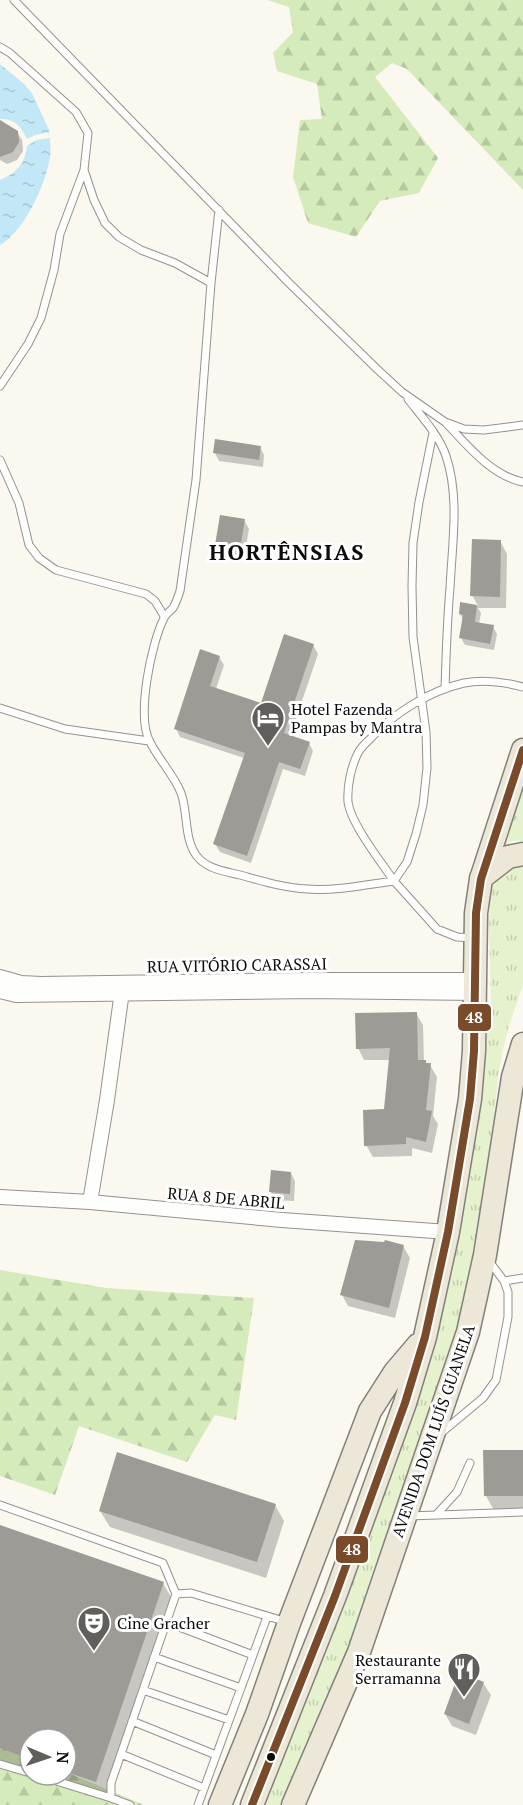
<svg xmlns="http://www.w3.org/2000/svg" width="523" height="1805" font-family="'PT Serif',serif">
	<defs>
		<pattern id="grass-tufts" width="24" height="20" patternUnits="userSpaceOnUse" patternTransform="scale(1.5)"><rect width="24" height="20" fill="#e5f2cd"/><path d="M3 7l-1-3M5 7V3M7 7l1-3M15 17l-1-3M17 17v-4M19 17l1-3" fill="none" stroke="#c3ceaf"/></pattern>
		<pattern id="forest-firs" width="22" height="20" patternUnits="userSpaceOnUse" patternTransform="scale(1.5)"><rect width="22" height="20" fill="#d6ebbb"/><path d="M5 1l3.5 6h-7zM16 11l3.5 6h-7z" fill="#b6c8a0"/></pattern>
		<pattern id="water-ripples" width="26" height="14" patternUnits="userSpaceOnUse" patternTransform="scale(1.5)"><rect width="26" height="14" fill="#c2e8f8"/><path d="M2 4q2-2 4 0t4 0M15 11q2-2 4 0t4 0" fill="none" stroke="#a6c6d3"/></pattern>
	</defs>
	<rect width="100%" height="100%" fill="#fbf8f0"/>
	<!-- grass -->
	<path fill="url(#grass-tufts)" d="M523,785V841H513L497,849Z
		M523,863V985L509,1026L503,1050L498,1076L487,1197L460,1320L350,1646L283,1805H264L305,1699L467,1173L491,1005L489,929L490,898L493,882L506,867Z"/>
	<!-- forest -->
	<path fill="url(#forest-firs)" d="M267,0H523V190L407,69L392,63L375,77L438,158L419,193L380,201L356,237L308,223L293,177L300,120L322,119L317,84L277,71L273,53L293,32L289,7Z
		M0,1270L106,1288L254,1298L236,1420L215,1415L187,1462L79,1426L55,1495L0,1476Z
		M0,1744L30,1757V1775H66V1772L144,1805H0Z"/>
	<!-- water -->
	<path fill="url(#water-ripples)" d="M0,64L23,83L32,93L50,132L35,135L27,139C22,127 14,118 0,119Z
		M50,138C50,144 51,151 50,157C46,184 24,232 0,245V180C16,173 25,164 27,146L36,140Z"/>
	<!-- shadow -->
	<path fill="#0003" d="M0,126L17,132L22,140L23,151L17,160L7,164L0,160Z
		M260,447L264,455L263,467L219,461L215,453Z
		M244,520L249,529L244,557L221,553L217,545Z
		M500,541L507,554L506,608H478L481,613L479,624L493,627L497,634L494,650L465,645L461,638L464,621L460,614L462,604L478,606L472,595Z
		M313,645L318,654L290,736L309,743L313,751L305,776L283,769L251,863L220,852L215,844L244,758L180,737L176,729L219,657L224,665L216,689L262,705Z
		M416,1013L423,1025L424,1062L426,1065H430L437,1077L433,1116L438,1124L432,1153L412,1148V1156L373,1157L366,1145L385,1111L390,1060H364L358,1048Z
		M291,1173L295,1181L294,1201L275,1200L271,1192Z
		M403,1246L410,1258L395,1318L348,1306L342,1295Z
		M523,1452V1512H495L486,1496Z
		M275,1505L284,1521L266,1578L110,1527L100,1511Z
		M0,1527L163,1583L172,1599L105,1798L41,1775H66V1739H30V1771L0,1760Z
		M483,1683L491,1695L476,1735L452,1726L445,1714Z"/>
	<!-- building -->
	<path fill="#9e9a96" d="M0,120L18,131L19,142L13,152L0,157Z
		M215,439L261,446L259,460L213,453Z
		M220,515L245,519L240,549L215,545Z
		M472,539L501,540L500,597L470,596Z
		M460,602L477,605L475,622L494,625L490,644L459,638L463,615L459,614Z
		M284,634L314,644L284,733L310,742L300,769L279,762L247,856L213,844L245,753L174,729L200,649L220,656L210,686L261,703Z
		M417,1012L418,1060H426V1063H431L426,1110L432,1111L426,1142L406,1137V1144L364,1146L363,1110L384,1109L390,1048L356,1049L355,1013Z
		M271,1170L291,1172L290,1194L269,1192Z
		M355,1240L384,1242L385,1240L404,1245L389,1308L340,1295Z
		M483,1450H523V1496H484Z
		M117,1452L276,1504L257,1562L99,1511Z
		M0,1525L164,1582L96,1782L66,1772V1739H30V1759L0,1748Z
		M459,1672L484,1682L469,1724L444,1714Z"/>
	<g fill="none" stroke-linecap="round" stroke-linejoin="round">
		<!-- lane casing -->
		<g stroke="#94928f" stroke-width="9">
			<path id="lane" d="M14,0L289,283L377,369L402,392L445,422L464,429L484,430L523,425
				M0,47L10,53L76,112L88,133L84,170L94,200L105,223L119,237L141,250L175,263L211,283
				M219,210L211,283L196,480L180,591C178,597 176,603 173,608C170,611 166,614 164,618C151,644 136,717 150,742C159,760 174,775 181,793C188,812 184,838 196,855C206,869 224,871 240,875C262,881 284,888 307,889C336,891 365,885 394,881L437,929L457,937L473,938
				M0,386L28,344L41,318L54,270L60,234L84,170
				M408,399C421,416 439,435 446,456C460,497 452,545 450,588C447,622 446,655 445,689
				M447,424C468,446 492,476 523,482
				M433,433L419,502L413,543L412,586L413,637L426,732L427,768L423,805L416,834L407,862L394,881C381,862 351,824 348,802C347,786 351,767 358,753C361,747 366,743 370,739C394,713 429,691 464,683C484,679 504,682 523,687
				M0,460L19,503L29,545L39,558L56,570L146,594L155,601L164,616
				M0,708L65,729L149,741
				M504,1281L523,1278
				M441,1433L483,1398L496,1380L508,1317V1292L504,1281L489,1261
				M0,1505L163,1563L176,1594
				M436,1515L457,1492L470,1463
				M408,1516L523,1512
				M166,1622L253,1655
				M154,1657L241,1688
				M143,1690L229,1720
				M132,1721L216,1755
				M121,1754L204,1788
				M0,1764L30,1773
				M37,1775L111,1798
				M130,1805L111,1798V1783L176,1594L191,1593L287,1622
				M198,1805L267,1617"/>
		</g>
		<!-- street casing -->
		<g stroke="#94928f" stroke-width="16">
			<path id="street" d="M0,977L21,983L41,984L308,980H476
				M0,991L16,995L311,991L476,993
				M0,1197L90,1202L282,1220L448,1232
				M90,1202L107,1100L123,984"/>
		</g>
		<!-- primary casing -->
		<g stroke="#81807c" stroke-width="25">
			<path id="primary" d="M481,878L508,857L523,854
				M220,1805L257,1714L289,1623L370,1411L395,1372L418,1345
				M252,1805L335,1596L405,1403L425,1337L448,1232L470,1099L474,1051L476,913L481,879L523,750
				M293,1805L359,1652L468,1332L485,1255L513,1077L523,1044"/>
		</g>
		<!-- lane -->
		<use href="#lane" stroke="#fefefd" stroke-width="7"/>
		<!-- street -->
		<use href="#street" stroke="#fefefd" stroke-width="14"/>
		<!-- primary -->
		<use href="#primary" stroke="#ede7d7" stroke-width="22"/>
		<!-- bus-1 casing -->
		<g stroke="#fff" stroke-width="12">
			<path id="bus-1" d="M252,1805L335,1596L405,1403L425,1337L448,1232L470,1099L474,1051L476,913L481,879L523,750"/>
		</g>
		<!-- bus-1 -->
		<use href="#bus-1" stroke="#7a4b2a" stroke-width="8"/>
	</g>
	<!-- icons -->
	<defs>
		<g id="hotel-pin" transform="scale(1.725)"><path d="M0 17L-7.5 6A9.5 9.5 0 1 1 7.5 6Z" fill="#605f5c" stroke="#fff"/><path d="M-6-4.5h1.5V1H6V5H4.5V3h-9V5H-6ZM-4 0a1.8 1.8 0 1 1 3.6 0ZM.5 0V-2.5h3Q6-2.5 6 0Z" fill="#fff"/></g>
		<g id="theatre-pin" transform="scale(1.725)"><path d="M0 17L-7.5 6A9.5 9.5 0 1 1 7.5 6Z" fill="#605f5c" stroke="#fff"/><path d="M-5-5.5Q0-4 5-5.5V0Q5 5 0 6Q-5 5-5 0ZM-3.3-2.5H-1v1.5H-3.3ZM1-2.5H3.3v1.5H1ZM-2.8 1Q0 5.5 2.8 1Z" fill="#fff"/></g>
		<g id="restaurant-pin" transform="scale(1.725)"><path d="M0 17L-7.5 6A9.5 9.5 0 1 1 7.5 6Z" fill="#605f5c" stroke="#fff"/><path d="M-5-6h1v4h1v-4h1v4h1v-4h1v5L-1.5 .5V6h-2V.5L-5-1ZM5-6V6H3V1.5H1.5Q1.5-4 5-6Z" fill="#fff"/></g>
	</defs>
	<g fill-rule="evenodd">
		<use href="#hotel-pin" x="268" y="718"/>
		<use href="#theatre-pin" x="94" y="1623"/>
		<use href="#restaurant-pin" x="464" y="1669"/>
	</g>
	<!-- markers -->
	<circle fill="#0c0c0c" stroke="#fff" stroke-width="2" cx="271" cy="1757" r="5"/>
	<g text-anchor="middle" dominant-baseline="central" stroke-width="6" stroke-linejoin="round" paint-order="stroke">
		<!-- poi labels -->
		<g font-size="16" fill="#0c0c0c" stroke="#fff" text-anchor="start">
			<text x="291" y="709">Hotel Fazenda<tspan x="291" dy="18">Pampas by Mantra</tspan></text>
			<text x="117" y="1623">Cine Gracher</text>
			<text x="441" y="1660" text-anchor="end">Restaurante<tspan x="441" dy="18">Serramanna</tspan></text>
		</g>
		<!-- street labels -->
		<g font-size="16" fill="#0c0c0c" stroke="#fff">
			<text transform="translate(237 965) rotate(-1)">RUA VITÓRIO CARASSAI</text>
			<text transform="translate(226 1198) rotate(5)">RUA 8 DE ABRIL</text>
			<text transform="translate(433 1431) rotate(-71)">AVENIDA DOM LUÍS GUANELA</text>
		</g>
		<!-- district labels -->
		<g font-size="22" font-weight="bold" letter-spacing="1.5" fill="#0c0c0c" stroke="#fff">
			<text x="287" y="551">HORTÊNSIAS</text>
		</g>
	</g>
	<g stroke="#fff" stroke-width="2">
		<rect x="457" y="1003" width="35" height="29" rx="6" fill="#7a4b2a"/>
		<rect x="335" y="1535" width="34" height="29" rx="6" fill="#7a4b2a"/>
	</g>
	<g font-size="16" text-anchor="middle" font-weight="bold" fill="#fff">
		<text x="474" y="1023">48</text>
		<text x="352" y="1555">48</text>
	</g>
	<!-- north arrow -->
	<g transform="translate(48 1757) rotate(92)"><circle r="28" fill="#ffffff" stroke="#9e9e9e" stroke-width="1.5"/>
	<path d="M0-4.5L10 22L0 15L-10 22Z" fill="#605f5c"/>
	<text y="-9" font-size="16" font-weight="bold" text-anchor="middle" fill="#0c0c0c">N</text>
	</g>
</svg>
